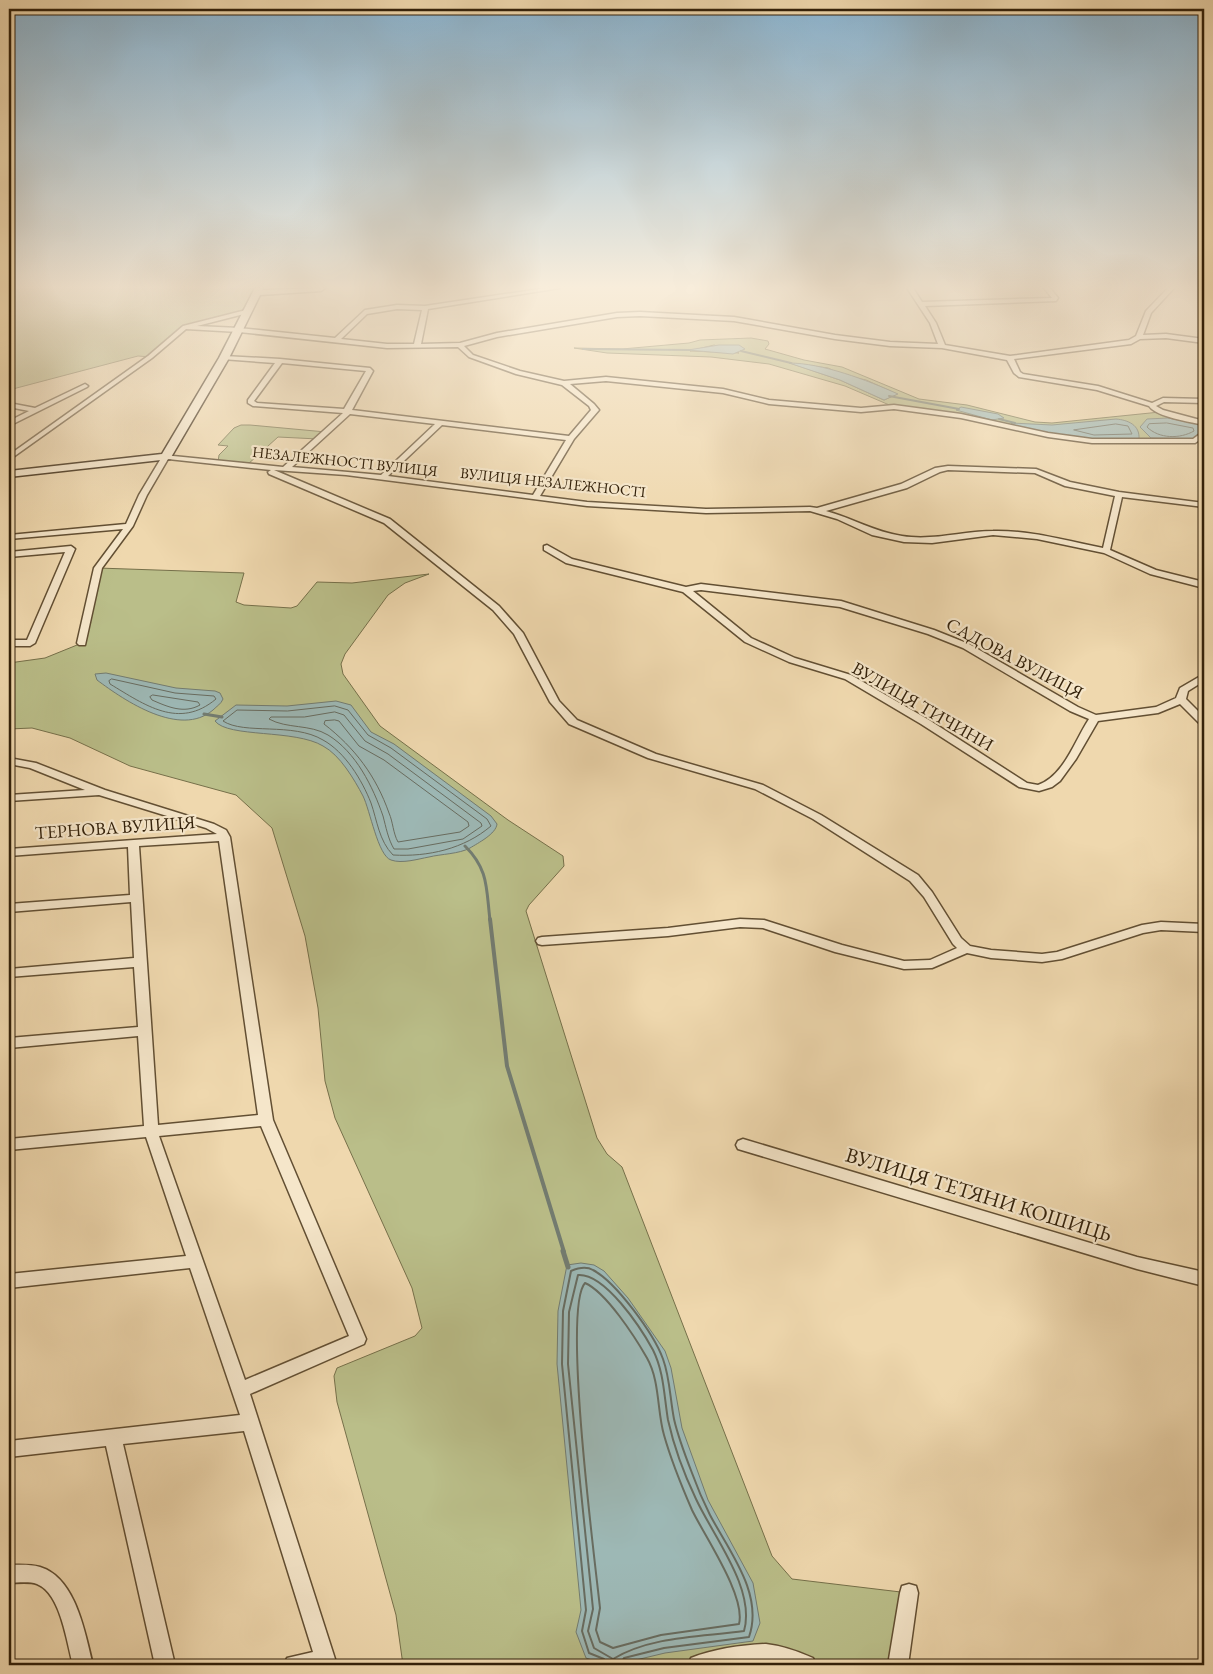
<svg xmlns="http://www.w3.org/2000/svg" width="1213" height="1674" font-family="'EB Garamond',serif">
	<rect width="100%" height="100%" fill="#efd8ae"/>
	<filter id="stains"><feTurbulence type="fractalNoise" baseFrequency=".004" numOctaves="4"/><feColorMatrix values="0 0 0 0 .2 0 0 0 0 .09 0 0 0 0 .02 0 0 0 .5 -.17"/></filter>
	<radialGradient id="worn" r=".72"><stop offset=".6" stop-color="#630" stop-opacity="0"/><stop offset="1" stop-color="#630" stop-opacity=".3"/></radialGradient>
	<!-- green -->
	<path fill="#babe89" stroke="#76704a" fill-rule="evenodd" d="M9,288H259L246,312L190,324L150,357L138,356L9,390Z
		M751,338L768,341L769,344L765,349L804,360L842,367L919,399L967,405L1035,422L1052,423L1160,412L1204,423V442L1081,440L961,416L894,407L845,386L769,364L711,357L607,353L574,348L622,349L689,343L700,340ZM714,345L739,353L690,351ZM790,363L828,368L843,375L866,380L897,394L884,400L840,380Z
		M241,425H250L326,432L318,439L278,437L247,465L218,462L219,455L228,446L218,445L234,428Z
		M98,568L244,573L236,602L244,605L291,608L297,606L317,582L352,583L429,574L405,583L388,595L345,654L341,664L343,674L380,726L508,820L563,856L564,866L529,905L526,911L597,1138L607,1154L622,1167L772,1556L792,1579L909,1593L898,1665H806L797,1660L741,1655L698,1665H403L396,1615L337,1402L334,1376L337,1368L415,1336L422,1328L412,1288L335,1118L325,1081L318,1008L305,936L272,828L236,795L130,766L70,738L32,728L9,729V663L45,658L82,643Z"/>
	<!-- water -->
	<path fill="#9db8b5" stroke="#737c71" d="M719,345H739L745,349L733,354L688,350Z
		M789,363C822,363 867,380 898,394L884,400L840,380Z
		M961,407L998,414L1004,418L992,420L956,410Z
		M1168,418L1198,424L1203,428L1194,439L1151,438L1140,427L1147,419Z
		M1116,419C1128,420 1140,425 1139,439C1123,445 1023,434 1011,423L1052,425Z
		M106,673L176,688L215,691L220,693L223,699C221,704 217,706 213,710C180,738 125,701 97,680L95,674Z
		M336,701L351,705L371,732L394,744L491,816L497,824C496,834 478,843 470,848C459,854 441,854 429,857C418,859 402,864 391,860C378,856 370,810 363,796C354,779 340,755 323,746C295,729 228,738 215,721L236,705L287,706Z
		M581,1263L594,1265L604,1271L628,1298L665,1351L671,1368L682,1428L708,1500L753,1583L760,1623L753,1641L665,1653L615,1665H607L586,1658L576,1632L581,1610L557,1364L558,1311L567,1265Z"/>
	<g fill="none" stroke-linecap="round" stroke-linejoin="round">
		<!-- shore-far1 -->
		<path stroke="#686c60" stroke-width="1" d="M1167,423L1193,428L1194,431C1180,439 1159,439 1147,427L1149,424Z
			M1116,424L1128,426L1132,434L1094,435L1074,430Z
			M112,679L175,693L214,696L216,699C179,730 145,705 110,684L109,681Z
			M153,695L198,702L200,705C184,714 168,707 152,700L150,697Z
			M335,706L348,710L368,735L391,748L487,819L491,826C464,849 428,857 393,855C379,841 377,820 371,803C362,780 345,752 323,740C293,722 244,735 223,721L237,710L287,711Z
			M335,712L344,715L365,741L388,754L481,823L482,826L463,839L408,849H394C388,839 386,827 383,816C373,787 356,752 328,735C310,724 287,729 269,719L271,717H304Z
			M335,720L339,721L359,746L384,760L468,822L469,826L460,832L398,842C393,833 393,822 389,813C376,776 355,748 324,724L325,721Z"/>
		<!-- shore -->
		<path stroke="#686c60" stroke-width="2" d="M578,1275C605,1273 641,1328 653,1350C664,1372 664,1396 668,1420C674,1447 684,1474 696,1499C713,1536 756,1589 744,1631C701,1637 651,1636 613,1659L594,1648L588,1631L593,1609L568,1364L569,1312Z
			M585,1283C606,1292 635,1337 647,1358C660,1381 657,1411 664,1435C671,1460 682,1487 692,1510C705,1537 746,1596 739,1624L661,1635L613,1648L600,1642L596,1630L600,1608C595,1561 562,1308 585,1283Z
			M606,1665L604,1659L589,1653L582,1631L586,1610L562,1364L563,1311L571,1271C578,1268 586,1266 593,1270C616,1282 654,1334 663,1359C670,1378 670,1399 674,1419C678,1437 685,1455 692,1473C697,1487 703,1501 710,1515C729,1551 764,1594 749,1637L664,1648L624,1658L620,1665"/>
		<!-- stream-far3 -->
		<path stroke="#737c71" stroke-width="2" d="M583,349L690,350
			M741,351L791,363
			M889,396L959,409
			M999,419L1015,423"/>
		<!-- stream-far2 -->
		<path stroke="#737c71" stroke-width="3" d="M204,714L222,717
			M465,846C489,870 486,888 490,920"/>
		<!-- stream-far1 -->
		<path stroke="#737c71" stroke-width="4" d="M490,919L507,1066L564,1252"/>
		<!-- stream -->
		<path stroke="#737c71" stroke-width="5" d="M563,1251L568,1267"/>
		<!-- street casing -->
		<g stroke="#624f33" stroke-width="3">
			<path id="street" d="M546,288H560L428,309L421,344L460,343L497,333L617,313L640,312L734,317L835,335L890,342L938,344L930,323L907,288H913L922,302L1052,298L1044,288H1050L1058,298L1056,301L925,306L936,323L945,345L1010,356L1129,340L1136,336L1146,311L1168,288H1174L1151,313L1143,335L1166,334L1204,339V343L1166,338L1140,339L1131,344L1014,359L1020,372L1023,374L1098,386L1152,403L1163,398L1204,399V403L1164,402L1156,406L1163,410L1204,421V425C1191,422 1156,417 1149,406L1097,390L1019,377L1014,373L1007,360L942,348L890,346L835,339L734,321L640,316L617,317L497,337L464,346L473,355L520,371L564,381L606,377L723,389L769,400L861,408L894,405L961,414L1048,433L1092,439H1193L1204,431V437L1195,443H1092L1048,437L961,418L894,409L861,412L769,404L723,393L606,381L570,384L594,404L599,410L574,439L540,496L587,502L706,509L810,507L817,508L901,484L935,468L948,466L1036,469L1070,482L1119,492L1204,503V507L1122,497L1110,550L1156,570L1204,582V588L1150,574L1104,553L1037,539L993,535L932,543L904,542L872,535L837,519L810,511L706,513L587,506L346,475L274,470L390,519L499,606L523,633L559,701L577,720L656,754L763,785L821,815L918,875L932,892L961,938L970,946L991,950L1042,954L1057,952L1142,925L1161,922L1204,924V932L1161,930L1143,933L1062,959L1042,962L991,958L967,953L932,968L904,969L835,952L763,928L740,927L668,936L542,945L538,944L536,941L538,938L542,937L668,928L740,919L764,920L842,945L904,961L930,960L957,948L953,944L924,897L910,881L813,819L755,789L648,758L569,724L550,702L514,634L493,610L384,523L269,474L268,472L271,470L168,459L147,495L133,526L102,568L85,645H79L77,643L94,568L123,529L9,539V535L126,524L139,495L163,455L283,467L343,413L253,406L248,403V400L275,363L222,359L221,358L224,356L280,359L370,368L373,371L352,410L569,436L591,410L589,406L562,385L516,374L469,357L458,347L387,348L239,332L186,329L152,358L9,460V455L148,356L183,326L246,310L248,311V313L197,326L239,328L335,338L365,310L397,305L425,306ZM397,309L422,310L414,344H387L341,339L367,314ZM282,363L366,371L344,409L257,403L254,401ZM350,414L435,424L381,475L292,467ZM442,425L566,440L533,495L388,476ZM948,470L1035,473L1065,486L1115,496L1103,548C1067,541 1030,530 993,531C963,531 933,541 902,536C875,532 852,518 826,511L907,488L940,472Z
				M85,384L88,386L87,387L9,426V421L29,411L9,407V403L35,408Z
				M547,545L572,559L686,587L701,584L841,601L934,630L969,644L1078,707L1096,715L1156,707L1176,698L1180,688L1204,674V681L1188,691L1186,699L1204,717V725L1200,724L1180,704L1158,713L1098,721L1076,759L1060,781L1052,787L1039,791L1019,787L921,724L845,679L789,662L745,642L683,592L566,563L544,550V546ZM701,590L840,607L928,634L963,648L1070,711L1089,719C1075,740 1064,776 1038,785L1027,783L929,720L851,675L795,658L751,638L693,591Z
				M71,546L75,549L35,643L30,646H9V640H27L65,552L9,557V552Z
				M9,758L36,763L105,790L214,824L226,830L230,837L273,1120L366,1339L364,1344L250,1394L335,1659L332,1665H284L287,1658L313,1652L244,1431L123,1444L175,1665H155L106,1446L9,1457V1441L240,1415L190,1268L9,1288V1274L186,1256L146,1137L9,1150V1139L144,1126L138,1036L9,1048V1038L138,1027L134,967L9,977V969L134,958L131,902L9,912V904L130,895L128,847L9,856V849L217,834L206,828L99,795L9,801V795L85,790L30,768L9,764ZM219,841L258,1115L158,1125L139,846ZM261,1126L349,1336L245,1380L159,1136Z
				M743,1139L1137,1257L1204,1272V1286L1137,1269L738,1149L736,1145L738,1141Z
				M9,1565C19,1565 30,1564 40,1567C76,1578 85,1633 93,1665H73C67,1644 61,1593 37,1584C28,1581 17,1583 9,1583Z
				M909,1584L916,1586L918,1593L908,1665H888L900,1593L902,1586Z
				M766,1644C783,1646 797,1651 813,1658L816,1665L766,1664L688,1665L691,1658C714,1649 742,1645 766,1644Z"/>
		</g>
		<!-- secondary casing -->
		<g stroke="#33210a" stroke-width="3">
			<path id="secondary" d="M255,288H263L262,290L325,288L321,291L260,295L229,358L170,459L9,477V471L162,454L219,358Z"/>
		</g>
		<!-- street -->
		<use href="#street" fill="#f5e6ca" fill-rule="evenodd"/>
		<!-- secondary -->
		<use href="#secondary" fill="#f5e6ca" fill-rule="evenodd"/>
	</g>
	<!-- sky -->
	<linearGradient id="sky" x2="0" y2="1"><stop stop-color="#8ab6d4"/><stop offset="0.55" stop-color="#f8eddb"/><stop offset="1" stop-color="#f8eddb" stop-opacity="0"/></linearGradient>
	<rect width="1213" height="522" fill="url(#sky)"/>
	<g text-anchor="middle" dominant-baseline="central" stroke-width="4.5" stroke-linejoin="round" paint-order="stroke">
		<!-- far-street labels -->
		<g font-size="15" fill="#33210a" stroke="#f5e6ca">
			<text transform="translate(345 461) rotate(6)">НЕЗАЛЕЖНОСТІ ВУЛИЦЯ</text>
			<text transform="translate(553 482) rotate(6)">ВУЛИЦЯ НЕЗАЛЕЖНОСТІ</text>
		</g>
		<!-- street labels -->
		<g font-size="18" fill="#33210a" stroke="#f5e6ca">
			<text transform="translate(1015 658) rotate(28)">САДОВА ВУЛИЦЯ</text>
			<text transform="translate(923 706) rotate(30)">ВУЛИЦЯ ТИЧИНИ</text>
			<text transform="translate(115 827) rotate(-4)">ТЕРНОВА ВУЛИЦЯ</text>
		</g>
		<!-- near-street labels -->
		<g font-size="21" fill="#33210a" stroke="#f5e6ca">
			<text transform="translate(979 1194) rotate(17)">ВУЛИЦЯ ТЕТЯНИ КОШИЦЬ</text>
		</g>
	</g>
	<!-- margin -->
	<rect width="1213" height="1674" fill="none" stroke="#efd8ae" stroke-width="30"/>
	<rect x="10" y="10" width="1193" height="1654" fill="none" stroke="#33210a" stroke-width="2.5"/>
	<rect x="15" y="15" width="1183" height="1644" fill="none" stroke="#33210a"/>
	<rect width="100%" height="100%" filter="url(#stains)"/>
	<rect width="100%" height="100%" fill="url(#worn)"/>
</svg>
